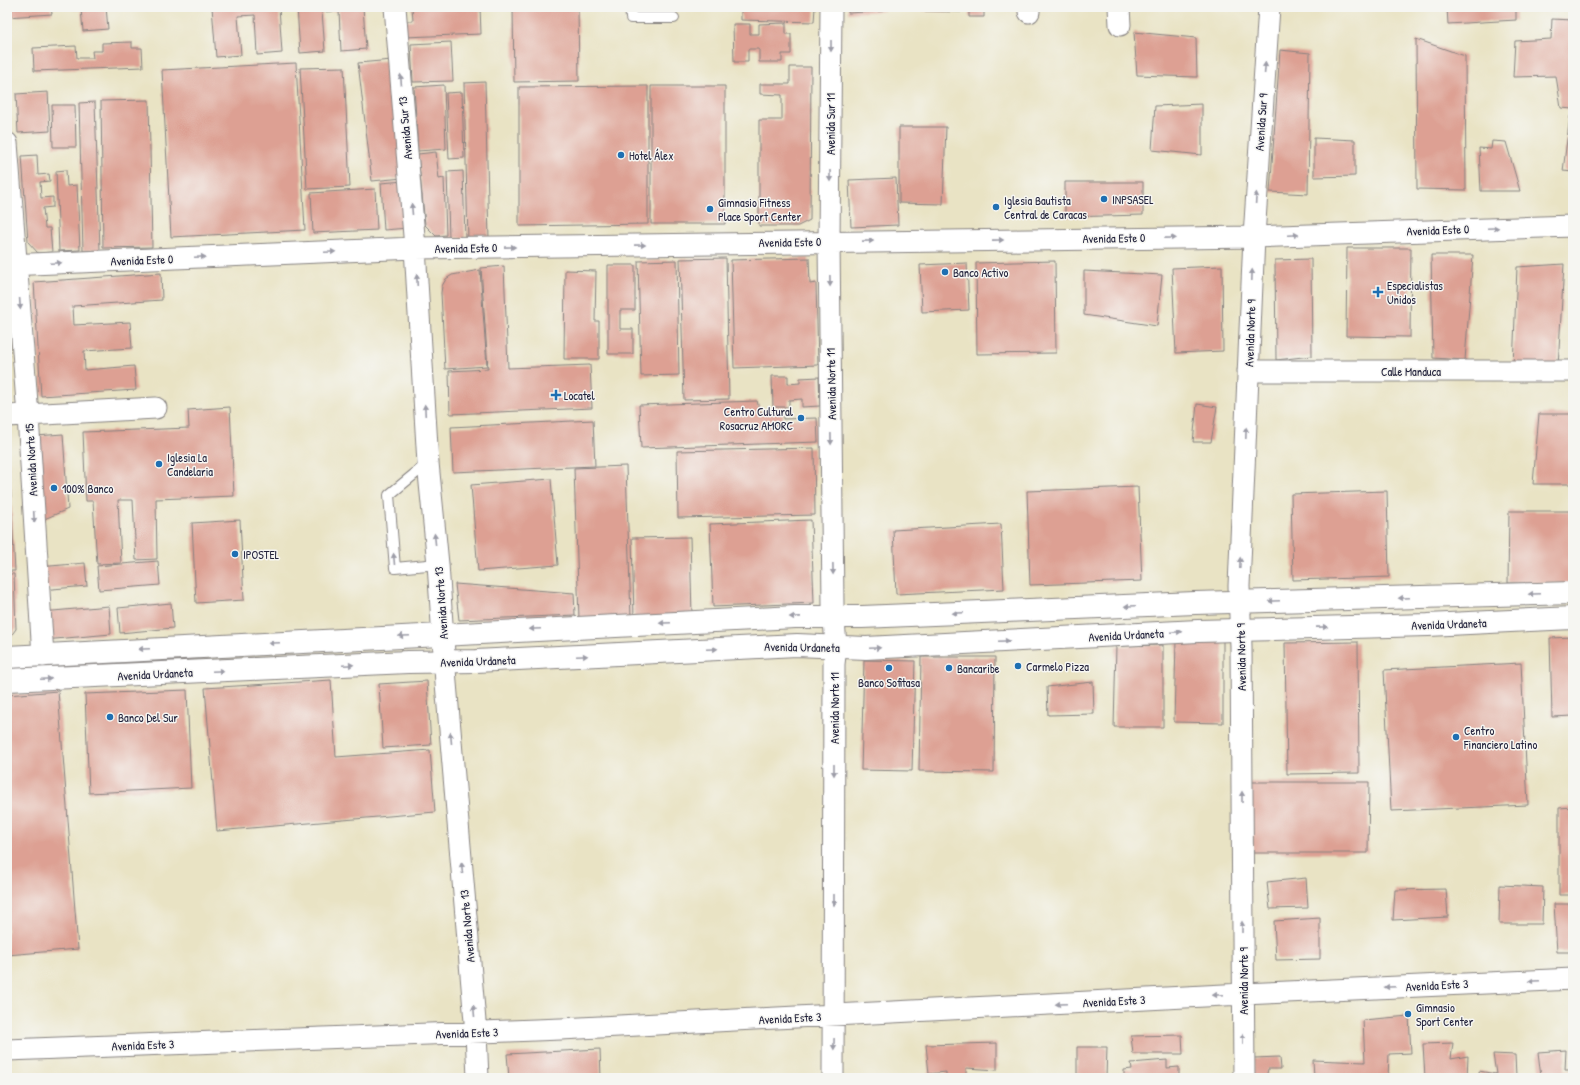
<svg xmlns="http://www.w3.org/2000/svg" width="1580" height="1085" font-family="'Patrick Hand',sans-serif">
	<rect width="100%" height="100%" fill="#f6f6f2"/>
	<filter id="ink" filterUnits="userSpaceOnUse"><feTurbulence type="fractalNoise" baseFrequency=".025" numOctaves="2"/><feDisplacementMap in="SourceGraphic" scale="8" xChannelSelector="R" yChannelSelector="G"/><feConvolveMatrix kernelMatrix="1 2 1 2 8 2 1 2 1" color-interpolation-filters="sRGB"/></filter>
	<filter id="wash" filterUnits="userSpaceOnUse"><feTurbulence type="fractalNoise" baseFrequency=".012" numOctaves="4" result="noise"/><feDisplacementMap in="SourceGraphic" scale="16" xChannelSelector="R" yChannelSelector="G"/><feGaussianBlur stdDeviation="0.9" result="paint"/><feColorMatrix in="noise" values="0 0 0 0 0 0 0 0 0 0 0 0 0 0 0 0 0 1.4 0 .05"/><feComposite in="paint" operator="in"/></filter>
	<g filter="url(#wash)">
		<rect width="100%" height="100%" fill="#e9e3c4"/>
		<g id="blocks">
			<!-- building -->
			<path fill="#dda093" d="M7,7H51L52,14L7,17Z
				M73,7H106L108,29L83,31L81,9L74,10Z
				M212,7H279L282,53L257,55L255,15L238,16L241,55L216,57Z
				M297,7H363L366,49L341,51L339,11L322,12L325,51L300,53Z
				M412,7H480L481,34L405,37V21H413Z
				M513,7H578L579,81L514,82Z
				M741,7H815L814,22L741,20Z
				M848,7H884V11L848,13Z
				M921,7H962L961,12L921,11Z
				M969,7H984V17H969Z
				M1447,7H1516V20L1448,24Z
				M1552,19L1573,20V109L1561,108L1556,76L1513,77L1515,41L1551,39Z
				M786,23V34H791V54H782V62H759V49H748V62H734L733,24H750V34H759V24Z
				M1134,32L1196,38L1197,77L1137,75Z
				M1416,39L1465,56L1466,190L1417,189Z
				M132,42V48H142L143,67L34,71L33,48L76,46L77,58H93L92,51H102V43Z
				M451,42L453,81L413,82L411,44Z
				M1280,50L1310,53L1308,194L1270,192Z
				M392,60L403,178L372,181L358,63Z
				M296,63L305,230L171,237L162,70Z
				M344,67L350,187L307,189L300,68Z
				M790,67H811L810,220L798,226H759V120H782V95L760,94V84H790Z
				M485,82L489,240L468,241L464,83Z
				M444,85L446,149L418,151L414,87Z
				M648,86V224L519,226V87Z
				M651,86H725V224H651Z
				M48,92L50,131L18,133L16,94Z
				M462,92L464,158L449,159L446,93Z
				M149,100L152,247L103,248L101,101Z
				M95,102L100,250L83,251L79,103Z
				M1202,104V155L1152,150L1155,106Z
				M52,105H75L76,147H53Z
				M1570,116L1573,117V172L1563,171Z
				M899,127H946L943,204L899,203Z
				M1314,138L1355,140V176L1314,177Z
				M1492,141L1506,142L1520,191H1481L1479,148L1491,149Z
				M436,152L439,179L444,178L446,235L436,236L425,225L418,154Z
				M37,155L38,175L49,174L50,181L40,182L41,198L53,197V207L43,208L45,228H50L52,252L38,253L28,242L22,156Z
				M66,170L67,186L77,185L80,250L59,251L56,171Z
				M463,171L465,238H449L447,172Z
				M896,178L898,225L851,227L849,180Z
				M404,181L408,228L384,230L381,183Z
				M1065,182H1143V215L1065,217Z
				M375,189L377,230L313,233L311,193Z
				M1347,248H1411L1410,337L1346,336Z
				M1431,255H1473L1465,360L1433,358Z
				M726,258L729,399L684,400L680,259Z
				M809,258L810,284L816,283L818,365L734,368L731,260Z
				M1311,259L1312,356L1276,360L1275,260Z
				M677,260L679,375L641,376L638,261Z
				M1055,261L1056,353L977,354L976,263Z
				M967,263L969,310L922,312L920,265Z
				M1564,264L1558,367H1513L1517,267Z
				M608,265H635V310H620V329H633V354H608Z
				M504,266L508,368L590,365L592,408L450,414L449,371L488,369L481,268Z
				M1222,266L1223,351L1176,353L1172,268Z
				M480,270L487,366L445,369L441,293L442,286L446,279L452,275Z
				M565,270L596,271L595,321H599V359H564Z
				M1084,271L1162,275L1157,326L1084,315Z
				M161,273L162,300L73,306L74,325L130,322L132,348L84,351L85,370L134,366L136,390L41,396L34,282Z
				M772,376H788V384L800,383V378L819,377L820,406L802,407V399L789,400V407H773Z
				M757,401L760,412L783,411V419L817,418L818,442L641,448L639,405Z
				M1197,404L1217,407L1211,442H1193Z
				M230,407L234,496L156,499L157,559L136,560L133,500H118L121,563L97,564L93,501H86L83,432L189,428L188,410Z
				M1539,414H1573V484H1533Z
				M593,420L595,466L453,472L451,427Z
				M63,434L68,509L42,520L36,436Z
				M814,448L815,515L678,518L677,451Z
				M7,459H8L9,478H7Z
				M626,466L631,618L579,619L574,468Z
				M551,479L558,565L478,571L471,485Z
				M7,480H10L15,571H7Z
				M1138,487L1142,581L1030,585L1027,491Z
				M1387,491L1389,577L1293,580L1291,494Z
				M1509,511H1573V584L1508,583Z
				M240,520L244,600L196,603L192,523Z
				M811,520L814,603L713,607L710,524Z
				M1001,524L1004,589L896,594L893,530Z
				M690,537L692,616L634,618L632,538Z
				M158,561L160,585L99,590L97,566Z
				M85,563L87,586L41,590L39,567Z
				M7,574H14L16,629L10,637H7Z
				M455,584L574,593L575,615L459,620Z
				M171,603L173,628L120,633L118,608Z
				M109,606L111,634L44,640L42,612Z
				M1573,637V716L1552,717L1550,638Z
				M1176,641H1223V723L1174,722Z
				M1358,642L1359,773L1287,774L1285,643Z
				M1163,645V727H1114L1116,646Z
				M921,657H995L994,772L919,771Z
				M864,660L915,661L912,771L861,770Z
				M1521,663L1528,805L1391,811L1384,670Z
				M331,680L336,757L430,750L435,812L217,831L205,688Z
				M427,681L431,745L383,748L379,684Z
				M1093,682L1094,714L1048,715L1047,687Z
				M187,690L191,788L89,793L85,694Z
				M58,691L78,949L7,955V695Z
				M1250,782H1369L1368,853H1253Z
				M1573,807V895H1559V808Z
				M1306,878L1308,908L1270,909L1267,882Z
				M1500,885L1543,887L1542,924H1499Z
				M1446,889L1448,917L1393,920L1395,890Z
				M1554,904H1573V952H1557Z
				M1320,918V959L1276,960L1274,921Z
				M1409,1016L1411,1053L1389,1054L1388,1078H1314L1313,1060L1365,1062L1363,1020Z
				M1182,1035L1183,1054H1133L1131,1036Z
				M997,1043V1070L966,1068V1078H946V1072L929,1074L926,1045Z
				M1453,1043L1451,1059L1468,1056L1467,1078H1425L1423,1044Z
				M1077,1047H1107L1106,1078H1077Z
				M600,1049L601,1078H509L507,1054Z
				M1566,1050L1565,1070H1573V1078H1480L1479,1071L1496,1074L1493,1054L1515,1055L1516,1076L1541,1077L1538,1052Z
				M1280,1057L1281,1069H1268L1266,1078H1253L1254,1058Z
				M1167,1060V1068L1179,1067V1078H1124V1070L1132,1069L1131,1063Z"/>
		</g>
	</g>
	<g filter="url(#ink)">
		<use href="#blocks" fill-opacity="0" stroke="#868280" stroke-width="1"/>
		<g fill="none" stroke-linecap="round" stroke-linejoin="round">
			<!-- lane casing -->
			<g stroke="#868280" stroke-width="12">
				<path id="lane" d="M630,7L631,18H674
					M428,463L389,495L395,568L438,564"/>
			</g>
			<!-- street casing -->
			<g stroke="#868280" stroke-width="23">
				<path id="street" d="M395,7L415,248L428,463L438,564L446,683L476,1033L478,1078
					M831,7L829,242L833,605L836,647L834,664L833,1078
					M1119,7L1120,25
					M1029,12V7
					M7,143L28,416L43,656
					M7,265L415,248L1254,237L1573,226
					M1248,371H1573
					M7,416L156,408
					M7,1050L561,1029L1243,994L1573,979
					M1244,1078L1241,647L1239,586L1254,237L1269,7"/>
			</g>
			<!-- primary casing -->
			<g stroke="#868280" stroke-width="24">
				<path id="primary" d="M7,657L795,617H862L1195,603L1573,593
					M7,680L408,662L476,661L797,645L866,648L1198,631L1428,625L1573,618"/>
			</g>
			<!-- lane -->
			<use href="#lane" stroke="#fff" stroke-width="10"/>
			<!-- street -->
			<use href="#street" stroke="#fff" stroke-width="21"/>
			<!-- primary -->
			<use href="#primary" stroke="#fff" stroke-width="22"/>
		</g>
		<!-- one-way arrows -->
		<defs><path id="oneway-solid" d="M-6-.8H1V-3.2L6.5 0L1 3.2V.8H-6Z"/></defs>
		<g fill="#9c9ca7">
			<use href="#oneway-solid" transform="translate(831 46) rotate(90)"/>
			<use href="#oneway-solid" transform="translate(1265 68) rotate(-86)"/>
			<use href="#oneway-solid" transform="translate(401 80) rotate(-95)"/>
			<use href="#oneway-solid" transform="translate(830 176) rotate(90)"/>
			<use href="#oneway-solid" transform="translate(1256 198) rotate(-86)"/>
			<use href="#oneway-solid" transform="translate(412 209) rotate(-95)"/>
			<use href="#oneway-solid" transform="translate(1493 228) rotate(-2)"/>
			<use href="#oneway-solid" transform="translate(1293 235) rotate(-2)"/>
			<use href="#oneway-solid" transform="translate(1170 238) rotate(-1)"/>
			<use href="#oneway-solid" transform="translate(998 240) rotate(-1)"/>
			<use href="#oneway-solid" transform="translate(868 241) rotate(-1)"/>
			<use href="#oneway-solid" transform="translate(640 245) rotate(-1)"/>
			<use href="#oneway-solid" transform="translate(510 247) rotate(-1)"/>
			<use href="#oneway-solid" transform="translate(330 252) rotate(-2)"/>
			<use href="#oneway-solid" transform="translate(200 257) rotate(-2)"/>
			<use href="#oneway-solid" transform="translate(56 263) rotate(-2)"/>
			<use href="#oneway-solid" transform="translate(1252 275) rotate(-88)"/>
			<use href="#oneway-solid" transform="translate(417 280) rotate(-93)"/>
			<use href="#oneway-solid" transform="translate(830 281) rotate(89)"/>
			<use href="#oneway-solid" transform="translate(20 304) rotate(86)"/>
			<use href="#oneway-solid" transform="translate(425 410) rotate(-93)"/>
			<use href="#oneway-solid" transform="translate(1246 433) rotate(-88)"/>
			<use href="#oneway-solid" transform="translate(831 439) rotate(89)"/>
			<use href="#oneway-solid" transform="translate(34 517) rotate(87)"/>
			<use href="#oneway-solid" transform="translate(435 539) rotate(-96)"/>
			<use href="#oneway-solid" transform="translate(394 559) rotate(-95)"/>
			<use href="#oneway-solid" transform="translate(1240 563) rotate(-88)"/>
			<use href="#oneway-solid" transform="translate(833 569) rotate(89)"/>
			<use href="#oneway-solid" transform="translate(1534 594) rotate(178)"/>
			<use href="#oneway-solid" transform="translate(1404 598) rotate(178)"/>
			<use href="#oneway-solid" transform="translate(1274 601) rotate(178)"/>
			<use href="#oneway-solid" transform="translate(1130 606) rotate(178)"/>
			<use href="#oneway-solid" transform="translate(958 613) rotate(178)"/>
			<use href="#oneway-solid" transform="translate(795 617) rotate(179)"/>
			<use href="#oneway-solid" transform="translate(665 623) rotate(177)"/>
			<use href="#oneway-solid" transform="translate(1322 627) rotate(-1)"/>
			<use href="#oneway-solid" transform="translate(535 629) rotate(177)"/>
			<use href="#oneway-solid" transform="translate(1176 632) rotate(-3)"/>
			<use href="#oneway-solid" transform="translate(404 636) rotate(177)"/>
			<use href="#oneway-solid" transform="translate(1004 641) rotate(-3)"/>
			<use href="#oneway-solid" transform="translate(274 643) rotate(177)"/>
			<use href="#oneway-solid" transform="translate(875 648) rotate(-3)"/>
			<use href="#oneway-solid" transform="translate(144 649) rotate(177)"/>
			<use href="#oneway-solid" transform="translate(712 649) rotate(-3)"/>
			<use href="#oneway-solid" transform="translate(582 656) rotate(-3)"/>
			<use href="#oneway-solid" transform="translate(348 665) rotate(-3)"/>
			<use href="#oneway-solid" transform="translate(218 671) rotate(-3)"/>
			<use href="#oneway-solid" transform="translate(46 679) rotate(-2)"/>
			<use href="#oneway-solid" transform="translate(451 738) rotate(-95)"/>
			<use href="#oneway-solid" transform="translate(834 770) rotate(90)"/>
			<use href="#oneway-solid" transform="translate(1242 797) rotate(-90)"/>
			<use href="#oneway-solid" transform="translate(462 868) rotate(-95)"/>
			<use href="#oneway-solid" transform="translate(834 900) rotate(90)"/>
			<use href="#oneway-solid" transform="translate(1242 927) rotate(-90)"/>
			<use href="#oneway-solid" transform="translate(1534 981) rotate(177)"/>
			<use href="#oneway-solid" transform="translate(1390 987) rotate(177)"/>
			<use href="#oneway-solid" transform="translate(1218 995) rotate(177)"/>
			<use href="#oneway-solid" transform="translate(1061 1004) rotate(177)"/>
			<use href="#oneway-solid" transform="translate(474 1011) rotate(-95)"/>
			<use href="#oneway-solid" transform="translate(1243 1039) rotate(-91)"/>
			<use href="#oneway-solid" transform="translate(834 1044) rotate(91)"/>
		</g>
	</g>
	<!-- markers -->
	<g fill="#1f6fb2" stroke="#f6f6f2" stroke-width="1.5">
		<circle cx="621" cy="155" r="4"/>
		<circle cx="1104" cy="199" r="4"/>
		<circle cx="996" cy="207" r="4"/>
		<circle cx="710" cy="209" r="4"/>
		<circle cx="945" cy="272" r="4"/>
		<path d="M1376 286h4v4h4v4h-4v4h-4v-4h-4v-4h4z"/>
		<path d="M554 389h4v4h4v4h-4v4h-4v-4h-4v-4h4z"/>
		<circle cx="801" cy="418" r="4"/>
		<circle cx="159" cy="464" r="4"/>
		<circle cx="54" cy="488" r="4"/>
		<circle cx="235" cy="554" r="4"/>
		<circle cx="1018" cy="666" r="4"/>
		<circle cx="889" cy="668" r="4"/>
		<circle cx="949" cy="668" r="4"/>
		<circle cx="110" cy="717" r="4"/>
		<circle cx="1456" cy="737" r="4"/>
		<circle cx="1408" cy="1014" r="4"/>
	</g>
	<g text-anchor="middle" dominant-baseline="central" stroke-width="3" stroke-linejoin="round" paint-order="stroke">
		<!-- street labels -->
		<g font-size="12" fill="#22223b" stroke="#f6f6f2">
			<text transform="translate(1261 122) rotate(-86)">Avenida Sur 9</text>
			<text transform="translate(830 124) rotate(-90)">Avenida Sur 11</text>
			<text transform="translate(405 128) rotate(-95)">Avenida Sur 13</text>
			<text transform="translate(1438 230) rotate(-2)">Avenida Este 0</text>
			<text transform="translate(1114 238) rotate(-1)">Avenida Este 0</text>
			<text transform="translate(790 242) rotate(-1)">Avenida Este 0</text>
			<text transform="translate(466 248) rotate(-1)">Avenida Este 0</text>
			<text transform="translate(142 260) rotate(-2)">Avenida Este 0</text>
			<text transform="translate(1250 333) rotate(-88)">Avenida Norte 9</text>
			<text x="1411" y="371">Calle Manduca</text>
			<text transform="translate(831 384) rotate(-91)">Avenida Norte 11</text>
			<text transform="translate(31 460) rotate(-93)">Avenida Norte 15</text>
			<text transform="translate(441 603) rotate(-94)">Avenida Norte 13</text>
			<text transform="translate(1449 624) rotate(-2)">Avenida Urdaneta</text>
			<text transform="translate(1126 635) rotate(-3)">Avenida Urdaneta</text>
			<text transform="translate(802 647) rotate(1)">Avenida Urdaneta</text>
			<text transform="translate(1241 657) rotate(-91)">Avenida Norte 9</text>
			<text transform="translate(478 661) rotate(-2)">Avenida Urdaneta</text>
			<text transform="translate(155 674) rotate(-3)">Avenida Urdaneta</text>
			<text transform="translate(834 708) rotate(-90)">Avenida Norte 11</text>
			<text transform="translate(467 926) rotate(-95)">Avenida Norte 13</text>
			<text transform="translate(1243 981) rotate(-90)">Avenida Norte 9</text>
			<text transform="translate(1437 985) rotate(-3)">Avenida Este 3</text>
			<text transform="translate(1114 1001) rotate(-3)">Avenida Este 3</text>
			<text transform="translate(790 1018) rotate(-3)">Avenida Este 3</text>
			<text transform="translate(467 1033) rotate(-2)">Avenida Este 3</text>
			<text transform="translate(143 1045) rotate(-2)">Avenida Este 3</text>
		</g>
		<!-- poi labels -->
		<g font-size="12" fill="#22223b" stroke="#f6f6f2" text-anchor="start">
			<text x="629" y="155">Hotel Álex</text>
			<text x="1112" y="199">INPSASEL</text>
			<text x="1004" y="200">Iglesia Bautista<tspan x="1004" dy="14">Central de Caracas</tspan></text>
			<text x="718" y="202">Gimnasio Fitness<tspan x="718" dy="14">Place Sport Center</tspan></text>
			<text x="953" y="272">Banco Activo</text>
			<text x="1387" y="285">Especialistas<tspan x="1387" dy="14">Unidos</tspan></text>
			<text x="564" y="395">Locatel</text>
			<text x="793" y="411" text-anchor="end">Centro Cultural<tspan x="793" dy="14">Rosacruz AMORC</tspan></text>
			<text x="167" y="457">Iglesia La<tspan x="167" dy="14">Candelaria</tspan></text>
			<text x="62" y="488">100% Banco</text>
			<text x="243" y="554">IPOSTEL</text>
			<text x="1026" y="666">Carmelo Pizza</text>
			<text x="957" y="668">Bancaribe</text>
			<text x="889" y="682" text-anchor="middle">Banco Sofitasa</text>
			<text x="118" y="717">Banco Del Sur</text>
			<text x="1464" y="730">Centro<tspan x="1464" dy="14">Financiero Latino</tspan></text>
			<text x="1416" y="1007">Gimnasio<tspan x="1416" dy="14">Sport Center</tspan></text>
		</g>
	</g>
	<!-- margin -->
	<rect width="1580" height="1085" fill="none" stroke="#f6f6f2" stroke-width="24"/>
</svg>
